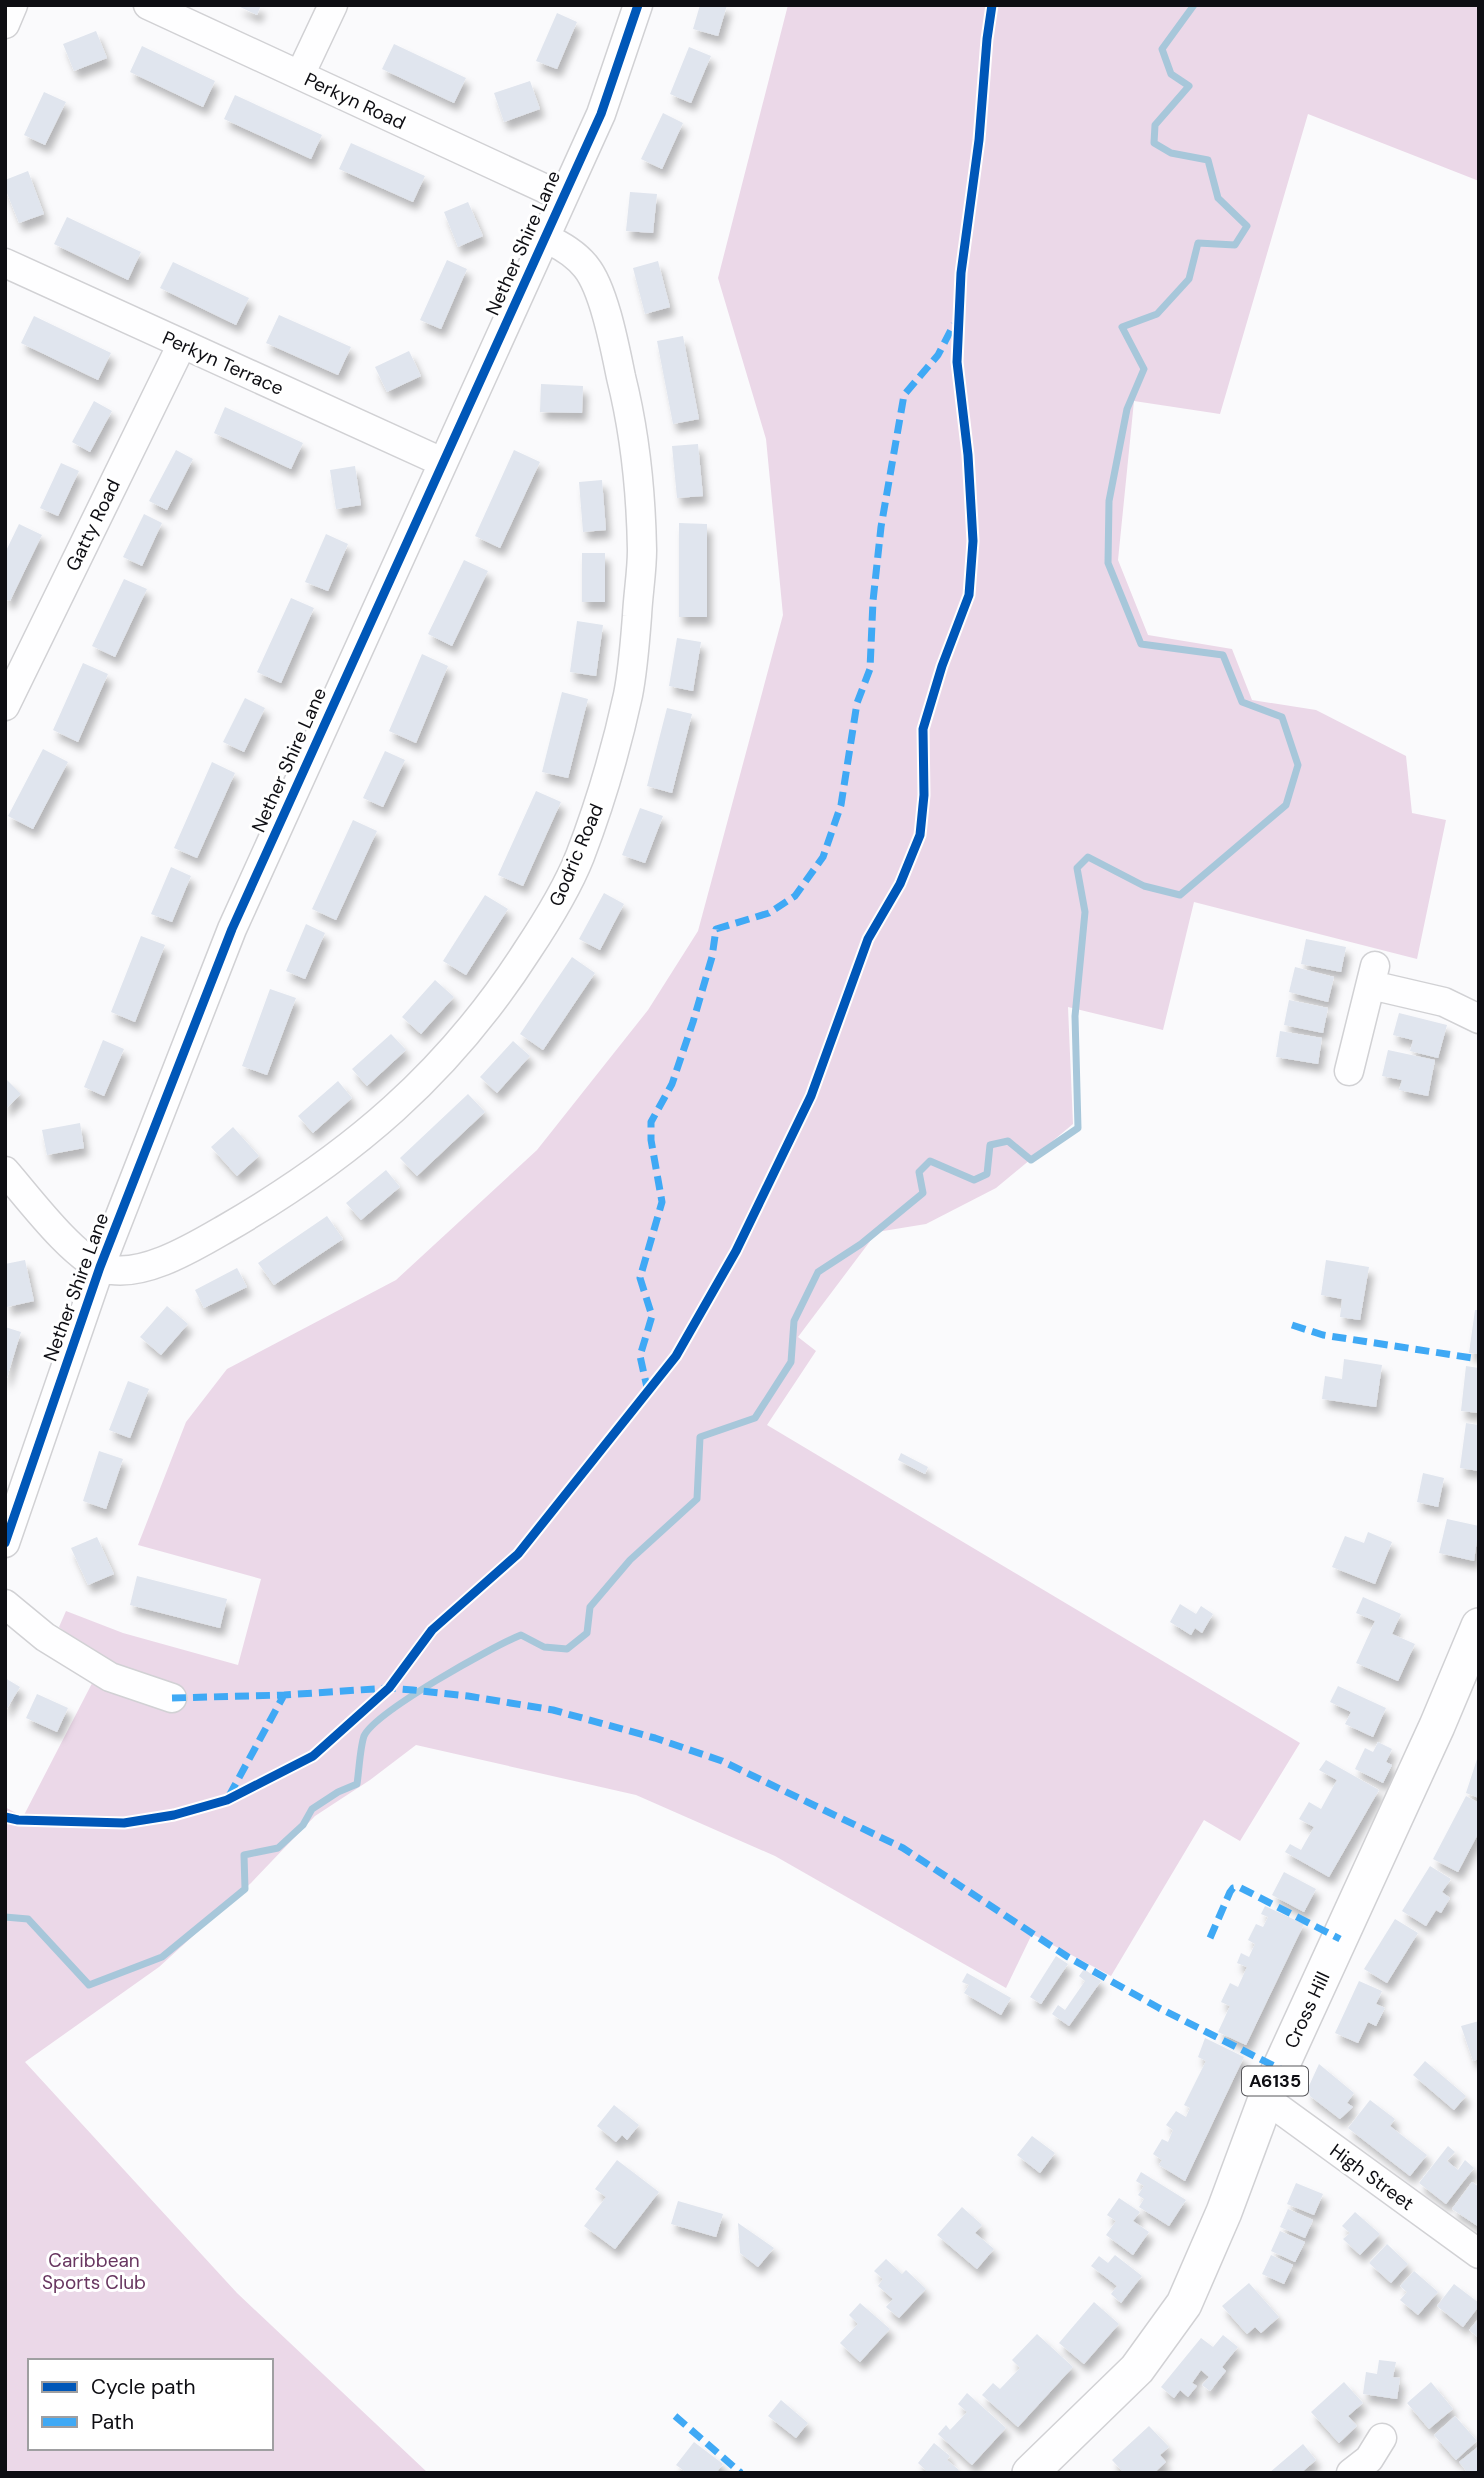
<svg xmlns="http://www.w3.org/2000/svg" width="1484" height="2478" font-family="'DM Sans',sans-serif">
	<defs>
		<filter id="shadow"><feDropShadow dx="4.5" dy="8" stdDeviation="3.5" flood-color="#0004"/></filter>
	</defs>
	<rect width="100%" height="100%" fill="#fafafc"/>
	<!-- green -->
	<path fill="#ebd8e8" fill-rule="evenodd" d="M788,5H1479V181L1308,114L1220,414L1134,401L1118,560L1148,635L1232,649L1252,700L1316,710L1406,756L1412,813L1446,820L1417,959L1194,902L1163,1030L1068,1007L1073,1124L996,1188L926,1224L877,1232L798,1337L816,1351L767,1425L1300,1743L1240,1841L1204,1820L1111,1976L1032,1934L1006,1988L775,1856L636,1795L416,1745L370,1780L315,1816L251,1883L159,1967L25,2062L237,2293L428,2473H5V1807L23,1817L103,1662L59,1627L66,1611L123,1633L238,1665L261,1579L138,1545L186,1422L227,1369L396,1280L537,1150L648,1010L698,931L783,615L766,439L718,278ZM30,2361H271V2448H30Z"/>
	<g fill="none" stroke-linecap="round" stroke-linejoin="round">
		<!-- stream -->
		<path stroke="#a7c7da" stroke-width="7" d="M5,1917L28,1919L89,1985L162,1957L245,1889L244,1855L278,1848L303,1825L312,1809L338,1792L357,1784C359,1771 360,1748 364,1736C375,1712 493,1646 521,1635L544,1647L567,1649L587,1633L590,1607L630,1560L697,1499L700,1437L755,1418L791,1362L794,1321L818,1272L861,1244L923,1193L919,1172L930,1161L974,1180L987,1174L990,1145L1008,1141L1031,1160L1078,1128L1075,1016L1085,912L1077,868L1088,857L1144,886L1180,895L1286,805L1298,765L1282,717L1242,702L1223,655L1141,644L1108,563L1109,501L1127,409L1144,369L1122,327L1157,314L1189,279L1198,243L1235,245L1247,226L1218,198L1208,160L1171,153L1154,143L1155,125L1189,86L1171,74L1162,49L1194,5"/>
	</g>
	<!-- building -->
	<path fill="#e0e5ee" filter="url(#shadow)" d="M236,5H261L257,15Z
		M700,5H727L718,36L693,29Z
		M557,13L577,22L557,69L536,61Z
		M96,31L107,58L74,71L63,44Z
		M394,44L466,78L454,103L382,69Z
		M142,46L215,81L203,107L130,72Z
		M689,47L711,56L691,103L670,94Z
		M530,81L540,109L504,122L494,93Z
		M44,92L66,102L45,145L24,135Z
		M235,95L322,135L311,159L224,119Z
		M663,113L683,123L662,169L641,159Z
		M351,143L425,176L413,202L339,169Z
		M28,171L44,214L19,223L5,188V180Z
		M630,192L657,194L653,233L626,231Z
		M468,202L483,236L458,247L444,212Z
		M67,217L141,252L128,280L54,244Z
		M447,260L467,269L441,329L420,320Z
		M658,261L670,307L645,314L633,268Z
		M173,262L249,298L236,325L160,288Z
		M279,315L351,347L338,375L266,343Z
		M34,316L111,353L98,380L21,343Z
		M683,336L699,419L673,424L657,341Z
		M409,351L421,376L387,392L375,367Z
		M541,384L583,386L582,413L540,412Z
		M94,401L112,411L90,452L72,442Z
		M225,407L303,443L291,469L214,433Z
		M698,444L703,496L677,498L672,446Z
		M176,450L193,459L167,510L149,501Z
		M514,450L540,462L500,548L475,536Z
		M61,463L79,471L58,516L40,508Z
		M355,466L361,505L336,509L330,470Z
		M602,480L606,530L583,532L579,482Z
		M144,514L162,523L142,566L123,557Z
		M679,523L707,524V617H679Z
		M19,524L42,535L10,601L5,599V553Z
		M326,534L348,544L328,591L305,582Z
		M582,553H605V602H582Z
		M464,560L488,571L452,646L428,634Z
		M124,579L147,589L115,657L92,646Z
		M291,598L314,608L281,683L257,672Z
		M577,621L603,625L596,676L570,672Z
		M677,638L701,642L693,691L669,686Z
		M422,654L448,666L416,743L389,731Z
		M83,663L108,674L78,742L53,730Z
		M562,692L588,699L568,778L542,772Z
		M245,698L265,708L244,752L223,742Z
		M667,708L692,714L672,793L647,786Z
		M43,749L68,762L33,829L8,816Z
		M385,751L405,760L383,807L363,798Z
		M212,762L235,773L197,858L174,848Z
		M536,791L561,802L523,886L498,875Z
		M640,808L663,816L645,863L622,855Z
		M353,820L377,831L336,920L312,909Z
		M171,867L191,876L172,922L151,914Z
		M604,893L624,904L600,950L579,939Z
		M485,895L508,909L466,975L443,961Z
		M306,924L325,933L305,979L286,971Z
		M141,936L165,945L135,1022L111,1012Z
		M1306,939L1346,947L1341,972L1301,964Z
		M572,957L595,973L543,1050L520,1034Z
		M1295,967L1334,977L1328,1002L1289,992Z
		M435,980L454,997L421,1034L402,1017Z
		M270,989L296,998L267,1075L242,1066Z
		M1289,1000L1328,1008L1323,1033L1284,1025Z
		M1399,1013L1447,1025L1438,1058L1410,1051L1413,1040L1393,1035Z
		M1280,1031L1322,1038L1318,1064L1276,1057Z
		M391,1034L406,1050L367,1086L352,1069Z
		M103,1040L124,1049L104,1096L84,1087Z
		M513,1041L530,1056L497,1093L480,1077Z
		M1388,1050L1435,1060L1428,1096L1399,1090L1402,1080L1382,1076Z
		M5,1078L21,1094L5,1110Z
		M338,1081L352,1098L313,1133L298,1116Z
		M468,1094L485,1112L417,1176L400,1158Z
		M80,1123L84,1148L47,1155L42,1130Z
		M233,1127L259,1156L237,1176L211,1147Z
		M386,1170L400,1187L361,1220L346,1203Z
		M327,1216L343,1239L274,1285L258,1263Z
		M25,1260L34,1301L7,1307L5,1264Z
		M1326,1260L1369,1267L1360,1320L1340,1317L1342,1299L1321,1295Z
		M237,1268L247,1287L204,1308L195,1290Z
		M167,1306L188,1324L161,1355L140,1337Z
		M1475,1310H1479V1354L1469,1353Z
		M5,1327L21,1332L6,1381L5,1380Z
		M1344,1359L1382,1365L1376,1407L1322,1399L1325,1376L1342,1379Z
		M1466,1366L1479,1368V1413L1461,1411Z
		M128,1381L149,1389L130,1438L109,1430Z
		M1466,1423L1479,1425V1471L1460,1468Z
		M99,1451L123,1459L106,1509L83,1501Z
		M901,1453L928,1467L925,1474L898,1460Z
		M1423,1473L1444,1478L1438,1507L1417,1502Z
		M1447,1519L1479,1526L1474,1561L1439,1553Z
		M1368,1532L1392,1542L1375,1584L1332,1567L1345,1536L1364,1543Z
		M97,1537L114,1574L88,1585L71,1548Z
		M137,1576L227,1599L220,1628L130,1605Z
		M1363,1597L1401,1614L1392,1634L1415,1644L1398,1681L1356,1663L1375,1621L1356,1613Z
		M1180,1604L1196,1614L1201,1606L1213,1614L1202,1633L1195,1628L1191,1635L1170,1622Z
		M5,1678L20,1687L5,1712Z
		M1338,1686L1386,1708L1373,1737L1345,1724L1351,1712L1330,1702Z
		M37,1694L68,1708L57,1732L26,1718Z
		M1378,1742L1392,1749L1386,1762L1392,1765L1383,1783L1355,1769L1365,1748L1373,1752Z
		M1478,1756H1479V1798L1466,1793Z
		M1326,1760L1379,1790L1329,1877L1285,1852L1290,1844L1301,1850L1314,1827L1299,1819L1309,1802L1321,1809L1337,1780L1319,1770Z
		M1466,1796L1479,1803V1832L1458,1872L1433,1859Z
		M1430,1866L1451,1879L1442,1892L1450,1898L1441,1913L1436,1910L1426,1926L1402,1911Z
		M1284,1872L1316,1889L1304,1912L1272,1895Z
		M1265,1906L1304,1924L1246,2045L1218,2032L1230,2006L1221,2002L1230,1983L1238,1987L1247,1967L1237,1963L1241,1953L1249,1957L1255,1944L1248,1940L1256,1924L1263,1927L1268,1917L1261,1914Z
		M1395,1919L1418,1933L1387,1983L1364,1969Z
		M1056,1956L1068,1964L1041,2004L1030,1997Z
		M1084,1969L1101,1981L1069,2026L1052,2014L1058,2005L1065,2010L1085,1981L1079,1976Z
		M967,1973L1011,1998L1001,2015L964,1993L969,1985L962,1982Z
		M1359,1981L1382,1991L1376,2004L1385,2008L1376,2026L1368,2022L1358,2043L1335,2033Z
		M1479,2021V2059L1473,2061L1461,2026Z
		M1205,2038L1244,2057L1185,2181L1159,2165L1162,2160L1153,2154L1162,2139L1168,2142L1173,2130L1166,2125L1176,2111L1186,2117L1190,2108L1184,2105L1206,2061L1198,2057Z
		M1425,2061L1466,2096L1454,2110L1413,2075Z
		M1319,2064L1354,2093L1347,2103L1353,2107L1340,2119L1310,2096L1308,2088Z
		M1370,2100L1395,2119L1390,2126L1427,2155L1410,2176L1348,2128Z
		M614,2105L639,2125L627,2140L622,2135L616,2142L597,2126Z
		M1032,2136L1055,2153L1040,2173L1017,2155Z
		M1448,2146L1455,2152L1447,2161L1458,2170L1465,2160L1474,2168L1446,2204L1419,2183Z
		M617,2160L659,2192L615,2249L584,2226L606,2197L595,2189Z
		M1141,2172L1186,2200L1169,2226L1139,2207L1144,2199L1138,2195L1144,2186L1136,2181Z
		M1472,2182L1479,2187V2227L1452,2209Z
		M1296,2183L1323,2194L1314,2215L1287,2204Z
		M1119,2198L1140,2212L1133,2221L1149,2232L1133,2255L1106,2235L1116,2221L1107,2215Z
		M678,2201L723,2214L716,2237L671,2224Z
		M962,2207L982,2225L975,2233L994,2249L977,2269L937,2235Z
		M1288,2209L1313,2220L1305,2238L1280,2227Z
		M1355,2212L1380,2234L1360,2255L1343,2239L1350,2233L1342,2226Z
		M738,2223L774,2248L758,2267L740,2253Z
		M1280,2231L1305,2242L1295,2262L1271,2251Z
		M1387,2244L1408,2264L1391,2283L1369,2263Z
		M1115,2255L1142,2276L1121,2303L1111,2294L1117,2286L1091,2266L1099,2256L1108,2263Z
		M1271,2255L1293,2265L1284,2284L1262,2274Z
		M886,2259L902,2274L906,2270L926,2289L899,2318L886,2307L893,2299L878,2286L883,2279L874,2271Z
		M1414,2271L1438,2292L1418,2315L1400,2300L1407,2292L1400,2286Z
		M1249,2283L1279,2317L1261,2333L1255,2327L1247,2334L1222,2306Z
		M1454,2284L1479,2303V2306L1463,2327L1437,2306Z
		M1094,2302L1119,2324L1084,2364L1059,2343Z
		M860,2303L890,2329L860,2362L840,2343L858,2324L849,2315Z
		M1479,2318V2338L1469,2330Z
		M1037,2334L1073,2367L1018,2427L982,2395L993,2383L1000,2389L1020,2368L1012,2360Z
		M1223,2335L1238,2347L1222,2367L1226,2371L1210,2391L1202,2385L1209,2377L1201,2370L1192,2383L1197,2386L1188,2397L1180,2390L1174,2398L1161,2387L1201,2338L1213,2347Z
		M1379,2360L1396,2362L1393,2377L1400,2378L1397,2399L1363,2394L1366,2372L1377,2374Z
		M1344,2382L1363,2403L1348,2416L1357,2426L1339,2443L1311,2412Z
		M1431,2382L1453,2409L1429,2429L1407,2403Z
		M967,2393L1006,2428L972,2465L938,2434L946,2425L950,2430L967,2412L958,2404Z
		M781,2400L808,2423L796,2438L768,2416Z
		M1455,2416L1477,2441L1456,2460L1434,2435Z
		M1149,2426L1169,2447L1160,2455L1166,2462L1154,2473H1124L1112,2460Z
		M694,2442L723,2464L716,2473H687L676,2465Z
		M934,2443L950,2456L947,2460L959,2470L957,2473H929L918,2463Z
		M1303,2444L1316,2460L1301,2473H1269Z
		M1479,2446V2473H1468L1459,2462Z"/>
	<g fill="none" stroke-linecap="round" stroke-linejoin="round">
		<!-- minor casing -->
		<g stroke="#d1d1d4" stroke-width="31">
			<path id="minor" d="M148,5L563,197
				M5,24L13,5
				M300,75L333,5
				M5,263L442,462
				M5,706L182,344
				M1371,985L1444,1002L1479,1019
				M1349,1071L1375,966
				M5,1171C27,1196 73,1258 103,1268C140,1280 194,1247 225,1229C351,1156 448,1074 527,951C547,921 567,889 580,856C600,804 616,750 628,695C633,670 635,642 637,616C638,594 642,572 642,550C641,492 635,433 621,377C615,348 604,289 586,267C575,253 561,245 545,238
				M5,1543L100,1267L232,929L601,114L638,5
				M5,1604L45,1637L110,1677L172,1698
				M1266,2099L1479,2254
				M1351,2473L1369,2459L1382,2438"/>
		</g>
		<!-- major casing -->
		<g stroke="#d1d1d4" stroke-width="38">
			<path id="major" d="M1030,2473L1137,2369L1184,2304L1224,2212L1266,2099L1437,1726L1479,1626"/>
		</g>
		<!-- minor -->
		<use href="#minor" stroke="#fefeff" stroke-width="28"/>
		<!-- major -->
		<use href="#major" stroke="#fefeff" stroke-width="35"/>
		<!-- quiet -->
		<path stroke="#3fa9f5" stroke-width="7" stroke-dasharray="14 7" stroke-linecap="butt" d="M1292,1325L1323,1335L1479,1359
			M648,1392L640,1356L652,1316L640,1278L662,1202L651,1140V1122L672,1084L693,1022L712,957L716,929L769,913L795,896L823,857L841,805L857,703L870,669L873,601L881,527L904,395L938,355L954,324
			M172,1698L284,1695L389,1688L413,1690L468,1696L553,1710L655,1738L722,1761L903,1848L1068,1957L1159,2008L1280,2069
			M229,1796L284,1695
			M1210,1938L1230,1892L1233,1888L1239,1887L1340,1939
			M675,2416L741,2473"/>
		<!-- cycleway casing -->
		<g stroke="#fff" stroke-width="13">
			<path id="cycleway" d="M5,1543L100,1267L232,929L601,114L638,5
				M5,1817L18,1820L124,1823L174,1815L227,1800L313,1756L389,1688L432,1630L518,1554L676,1356L736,1251L811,1096L868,939L900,884L920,835L924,795L923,729L942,666L969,595L973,541L968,455L957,362L961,273L979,140L987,39L992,5"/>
		</g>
		<!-- cycleway -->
		<use href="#cycleway" stroke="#0057b8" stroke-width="9"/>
	</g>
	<g text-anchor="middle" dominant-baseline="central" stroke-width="6" stroke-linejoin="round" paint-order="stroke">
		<!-- shield labels -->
		<rect fill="#fff" stroke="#56565a" stroke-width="2" x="1242" y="2066.5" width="66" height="29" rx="5"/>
		<g font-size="18" font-weight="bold" fill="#0e0e13">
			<text x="1275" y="2081">A6135</text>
		</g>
		<!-- street labels -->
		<g font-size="19" fill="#0e0e13" stroke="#fff">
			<text transform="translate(355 101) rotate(25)">Perkyn Road</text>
			<text transform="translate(523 243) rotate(-66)">Nether Shire Lane</text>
			<text transform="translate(223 363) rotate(24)">Perkyn Terrace</text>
			<text transform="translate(93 525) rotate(-64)">Gatty Road</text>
			<text transform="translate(289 760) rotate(-66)">Nether Shire Lane</text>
			<text transform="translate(576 855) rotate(-67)">Godric Road</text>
			<text transform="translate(76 1287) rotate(-70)">Nether Shire Lane</text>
			<text transform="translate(1307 2010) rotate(-65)">Cross Hill</text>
			<text transform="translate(1372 2177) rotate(36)">High Street</text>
		</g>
		<!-- park labels -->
		<g font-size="19" fill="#683660" stroke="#fff">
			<text x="94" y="2260">Caribbean<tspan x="94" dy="22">Sports Club</tspan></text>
		</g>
	</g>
	<!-- border -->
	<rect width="1484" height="2478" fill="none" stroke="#0e0e13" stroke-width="14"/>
	<!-- legend -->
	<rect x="28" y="2359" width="245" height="91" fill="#ffffff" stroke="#9f9fa1" stroke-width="2"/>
	<rect x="42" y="2382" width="35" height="10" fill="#0057b8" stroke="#9f9fa1" stroke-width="2"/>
	<text x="91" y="2394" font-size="21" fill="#0e0e13">Cycle path</text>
	<rect x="42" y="2417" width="35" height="10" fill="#3fa9f5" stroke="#9f9fa1" stroke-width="2"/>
	<text x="91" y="2429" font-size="21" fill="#0e0e13">Path</text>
</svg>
